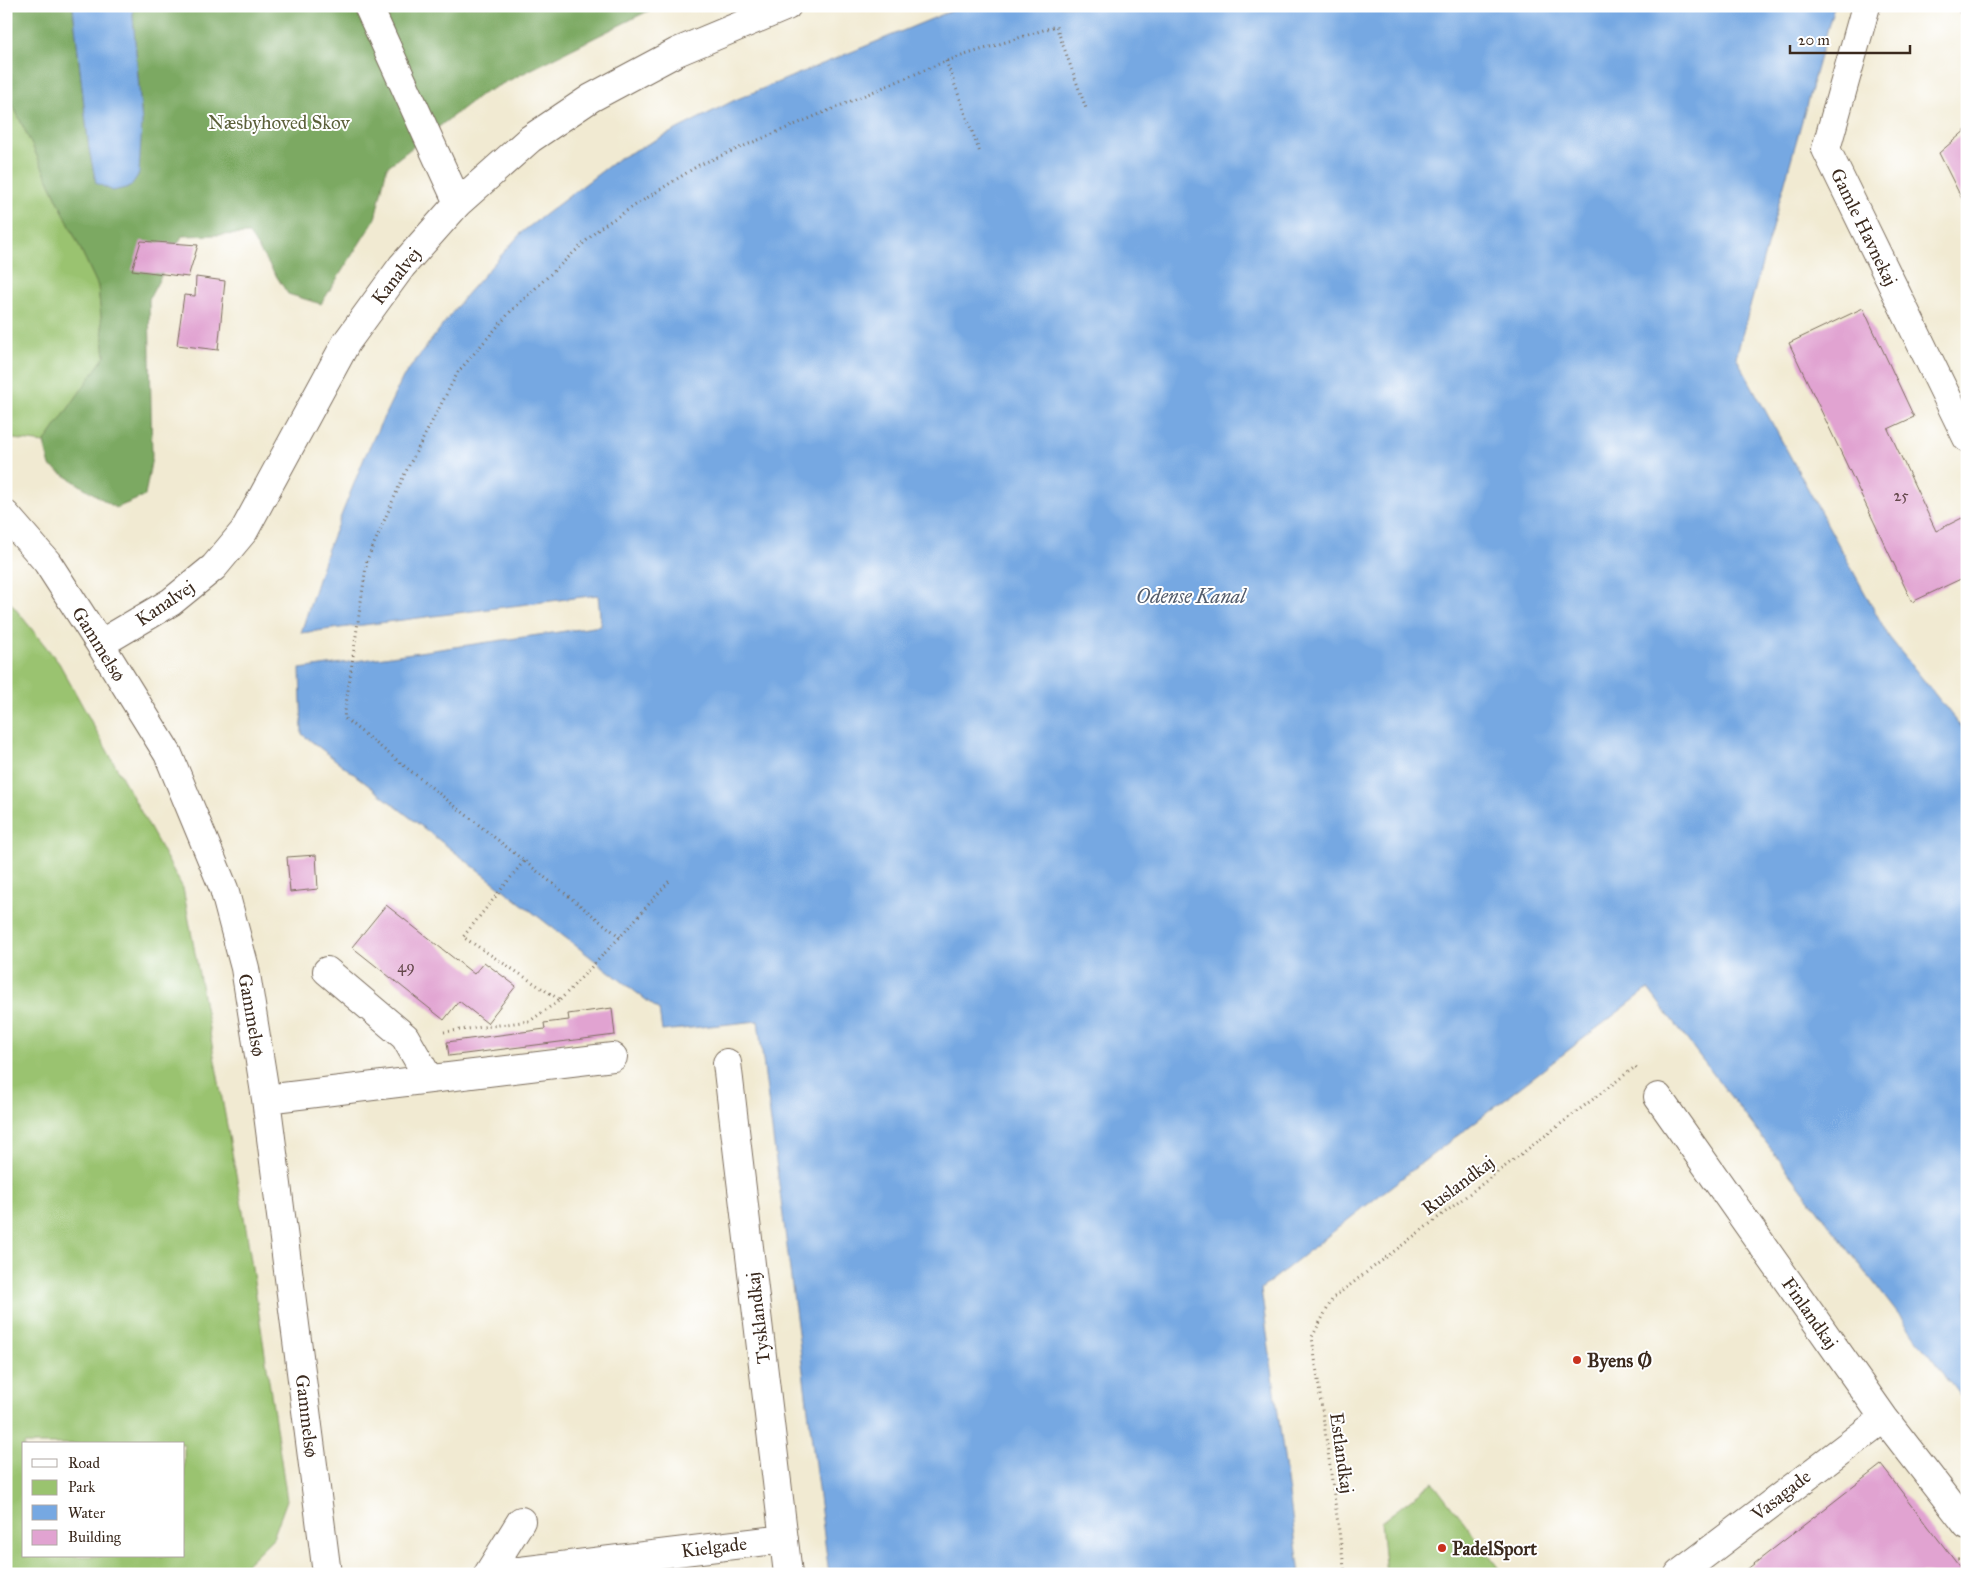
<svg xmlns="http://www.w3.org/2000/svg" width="1973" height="1580" font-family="'IM FELL Great Primer',serif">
	<rect width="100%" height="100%" fill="#fff"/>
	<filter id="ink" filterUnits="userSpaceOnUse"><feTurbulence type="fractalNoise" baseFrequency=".02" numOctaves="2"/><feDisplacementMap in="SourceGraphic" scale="10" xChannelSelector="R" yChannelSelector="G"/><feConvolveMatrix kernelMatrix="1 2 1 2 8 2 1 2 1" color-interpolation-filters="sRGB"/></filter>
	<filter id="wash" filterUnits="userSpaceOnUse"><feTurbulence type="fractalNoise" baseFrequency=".0096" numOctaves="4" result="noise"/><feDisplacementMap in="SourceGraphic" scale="20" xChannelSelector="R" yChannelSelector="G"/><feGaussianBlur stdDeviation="1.12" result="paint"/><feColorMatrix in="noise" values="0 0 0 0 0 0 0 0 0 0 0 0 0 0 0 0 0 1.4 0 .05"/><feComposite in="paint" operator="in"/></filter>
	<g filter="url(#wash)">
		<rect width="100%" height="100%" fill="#f1ead2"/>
		<!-- green -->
		<path fill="#9ac36f" stroke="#6a7646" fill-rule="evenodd" d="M6,90L98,286L105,357L44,443L6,438Z
			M6,597L59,663L183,888L246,1228L287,1500L273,1538L239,1571L223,1574H6ZM24,1444H184V1556H24Z
			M1433,1482L1503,1574H1386L1381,1522Z"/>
		<!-- forest -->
		<path fill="#7ba962" stroke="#5b6a40" d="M6,6H71L73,8L89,149L96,182L142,123L132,6H658L480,95L387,167L375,219L321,304L288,294L249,234L182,236L149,299L152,457L145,496L116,508L50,466L44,443L105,356L98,286L6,90Z"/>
		<!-- water -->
		<path fill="#76a8e2" stroke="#586980" d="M71,6H132L142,123L139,174L130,187L113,191L96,183L89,149L73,8Z
			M963,6H1834L1736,357L1889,637L1967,734V1404L1648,989L1363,1208L1261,1289L1300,1574H829L758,1021L662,1031L659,1010L302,734L300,669L601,626L598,595L301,633L327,551L365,456L403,377L465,296L522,232L618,159L735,100Z"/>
		<g id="blocks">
			<!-- building -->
			<path fill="#e1a3d1" d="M1956,6H1967V27Z
				M1967,129V209L1939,153Z
				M141,241L198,245L188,277L132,270Z
				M196,277L225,281L218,350L177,345L184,295L195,296Z
				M1863,308L1914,417L1888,429L1936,531L1962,518L1967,527V576L1912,602L1789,343Z
				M316,855L318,889L290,892L287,857Z
				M386,905L474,974L484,962L516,986L487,1023L459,1001L444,1020L352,947Z
				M612,1008L615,1035L449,1056L447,1042L545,1029L544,1023L569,1020L568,1014Z
				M1881,1465L1965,1574H1741Z"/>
		</g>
	</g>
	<g filter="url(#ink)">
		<use href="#blocks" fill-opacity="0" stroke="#7b6d5d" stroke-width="1"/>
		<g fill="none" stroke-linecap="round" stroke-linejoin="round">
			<!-- minor casing -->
			<g stroke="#7b6d5d" stroke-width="30">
				<path id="minor" d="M368,6L458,203
					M1866,6L1826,149L1967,438
					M6,515L47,562L100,644L168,754L224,889L245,968L266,1099L327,1574
					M100,644L171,602L214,567L244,531L346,343L402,266L458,203L530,139L591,98L677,52L787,6
					M327,971L405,1037L429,1079
					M727,1063L788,1574
					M1658,1097L1884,1418L1967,1525
					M266,1099L613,1057
					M488,1574L521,1521
					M495,1574L784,1539
					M1679,1574L1884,1418"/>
			</g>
			<!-- path -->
			<path stroke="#7b6d5d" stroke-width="3" stroke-dasharray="1 4" stroke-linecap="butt" d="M946,61L980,153
				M620,937L344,718L367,560L404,475L458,372L511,311L601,227L699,165L946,61L1056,26L1087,111
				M560,1000L620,937L671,879
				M444,1032L530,1021L560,1000L463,937L524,861
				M1958,1559L1967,1570
				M1345,1574L1312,1337L1333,1298L1635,1067L1638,1071"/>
			<!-- minor -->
			<use href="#minor" stroke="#fff" stroke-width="28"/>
		</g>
	</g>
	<!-- markers -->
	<g fill="#c8321e" stroke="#fff" stroke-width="2">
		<circle cx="1577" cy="1360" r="5"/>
		<circle cx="1442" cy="1548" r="5"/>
	</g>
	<g text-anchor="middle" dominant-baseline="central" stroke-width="4" stroke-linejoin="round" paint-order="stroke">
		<!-- number labels -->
		<g font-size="16" fill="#64484b">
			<text x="1901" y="495">25</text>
			<text x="406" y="966">49</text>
		</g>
		<!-- park labels -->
		<g font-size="19" fill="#5c603a" stroke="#fff">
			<text x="279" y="122">Næsbyhoved Skov</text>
		</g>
		<!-- street labels -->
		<g font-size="19" fill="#3b2a1e" stroke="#fff">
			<text transform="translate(1864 227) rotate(64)">Gamle Havnekaj</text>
			<text transform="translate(396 276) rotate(-52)">Kanalvej</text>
			<text transform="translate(165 603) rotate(-34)">Kanalvej</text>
			<text transform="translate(99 644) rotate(58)">Gammelsø</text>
			<text transform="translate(252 1015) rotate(80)">Gammelsø</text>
			<text transform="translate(1458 1185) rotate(-37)">Ruslandkaj</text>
			<text transform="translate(1810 1313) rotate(55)">Finlandkaj</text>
			<text transform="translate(758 1318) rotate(-97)">Tysklandkaj</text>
			<text transform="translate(307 1416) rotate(83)">Gammelsø</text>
			<text transform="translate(1342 1453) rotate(82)">Estlandkaj</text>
			<text transform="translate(1781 1495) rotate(-38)">Vasagade</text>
			<text transform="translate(714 1547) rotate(-7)">Kielgade</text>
		</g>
		<!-- poi labels -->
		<g font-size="19" font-weight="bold" fill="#3b2a1e" stroke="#fff" text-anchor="start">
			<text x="1587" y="1360">Byens Ø</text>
			<text x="1452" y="1548">PadelSport</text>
		</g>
		<!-- water labels -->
		<g font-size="20" font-style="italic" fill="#535c6c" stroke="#fff">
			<text x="1191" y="596">Odense Kanal</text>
		</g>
	</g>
	<!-- margin -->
	<rect width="1973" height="1580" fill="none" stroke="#fff" stroke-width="25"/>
	<!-- legend -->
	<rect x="22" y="1442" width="162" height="115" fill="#ffffff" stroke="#b1aaa5"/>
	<rect x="32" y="1459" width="25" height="8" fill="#ffffff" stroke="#b1aaa5"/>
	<text x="68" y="1468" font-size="15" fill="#3b2a1e">Road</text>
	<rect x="32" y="1480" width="25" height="15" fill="#9ac36f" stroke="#b1aaa5"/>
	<text x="68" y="1492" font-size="15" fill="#3b2a1e">Park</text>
	<rect x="32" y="1505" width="25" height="15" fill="#76a8e2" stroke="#b1aaa5"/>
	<text x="68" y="1518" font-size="15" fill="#3b2a1e">Water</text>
	<rect x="32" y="1530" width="25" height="15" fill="#e1a3d1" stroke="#b1aaa5"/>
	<text x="68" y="1542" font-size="15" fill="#3b2a1e">Building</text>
	<!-- scale -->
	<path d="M1790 45v8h120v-8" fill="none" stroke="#3b2a1e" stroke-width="2.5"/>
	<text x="1798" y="45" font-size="15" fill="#3b2a1e" stroke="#ffffff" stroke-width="4" paint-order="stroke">20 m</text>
</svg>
